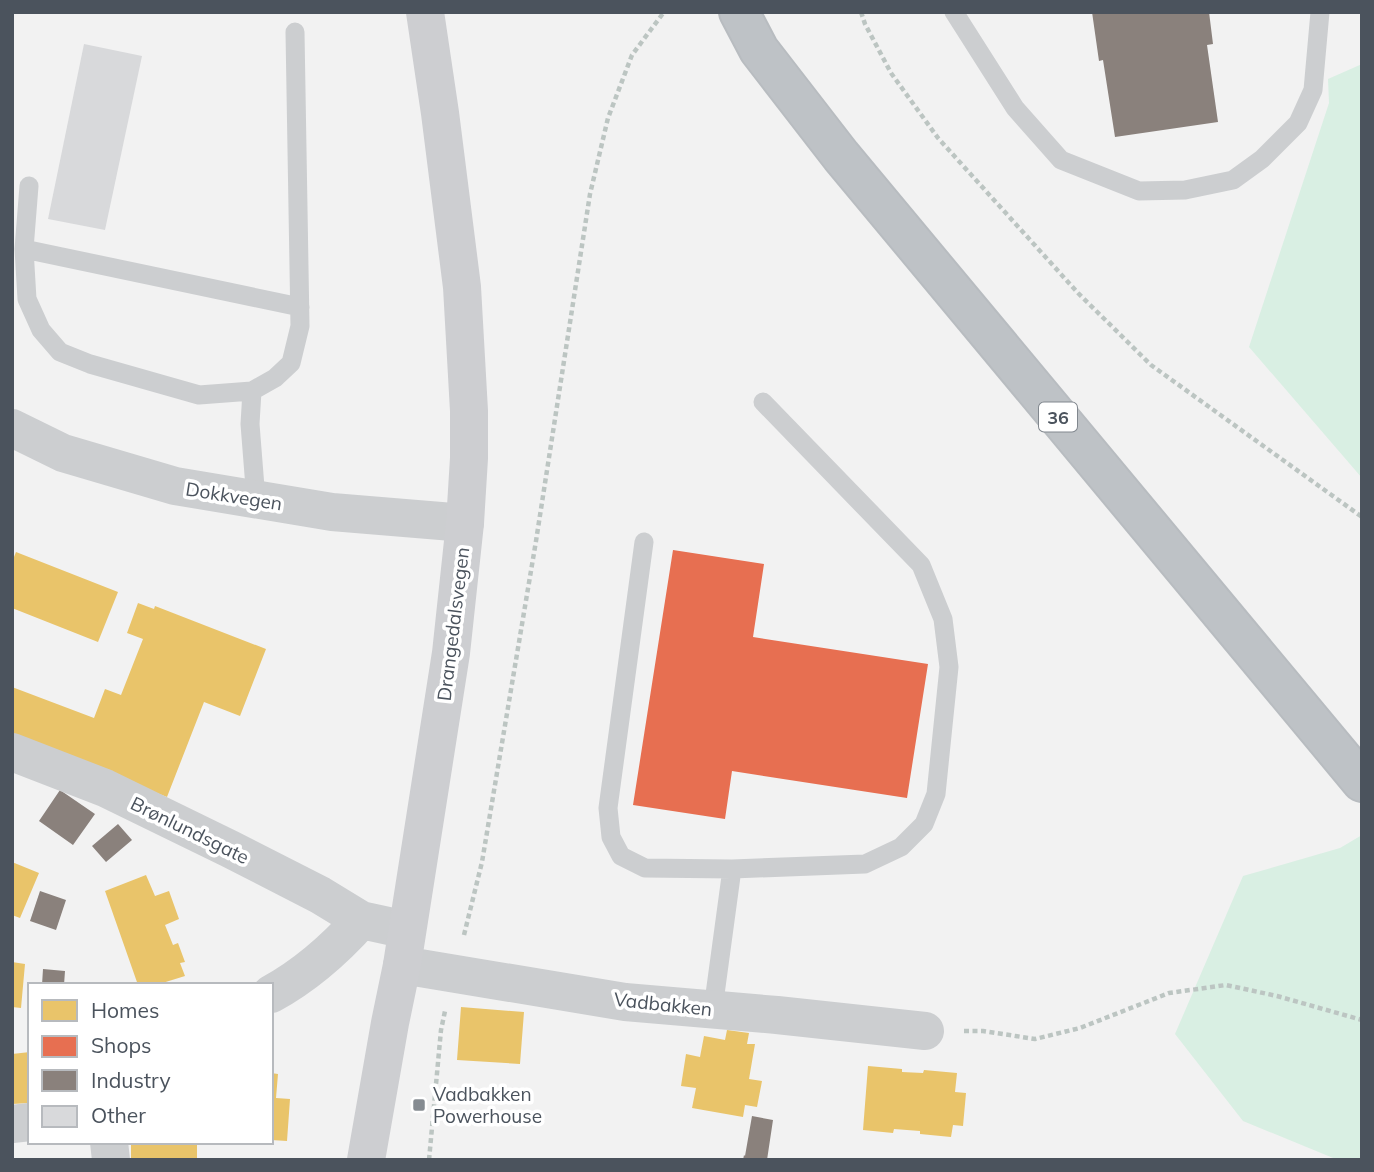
<svg xmlns="http://www.w3.org/2000/svg" width="1374" height="1172" font-family="Mulish,sans-serif">
	<rect width="100%" height="100%" fill="#f2f2f2"/>
	<!-- green -->
	<path fill="#d9efe3" d="M1362,64V478L1249,347L1329,103L1328,79Z
		M1362,835V1160H1338L1243,1121L1175,1034L1243,876L1340,848Z"/>
	<!-- homes -->
	<path fill="#e9c46a" d="M16,552L118,592L98,642L12,608V562Z
		M138,603L154,609L155,606L266,649L240,716L204,702L167,797L12,737V687L94,718L105,689L121,695L143,639L127,633Z
		M12,862L39,873L20,918L12,915Z
		M146,875L155,896L169,891L179,919L165,925L173,945L178,943L185,962L180,963L185,976L156,985H138L105,891Z
		M12,962L25,964L21,1008L12,1007Z
		M461,1007L524,1012L520,1064L457,1060Z
		M727,1030L749,1033L747,1044H755L749,1079L762,1081L757,1107L745,1105L743,1117L692,1108L696,1088L681,1086L686,1054L700,1057L704,1036L725,1040Z
		M30,1052V1103L12,1104V1054Z
		M868,1066L902,1069V1072L923,1073L924,1070L957,1073L955,1092L966,1093L963,1126L953,1125L951,1137L920,1134V1131L894,1129L893,1133L863,1130Z
		M271,1073L278,1074L276,1098L290,1099L287,1141L271,1140Z
		M131,1142H197V1160H131Z"/>
	<!-- shops -->
	<path fill="#e76f51" d="M673,550L764,564L753,637L928,664L907,798L732,771L725,819L633,805Z"/>
	<!-- industry -->
	<path fill="#8a817c" d="M1092,12H1209L1213,44L1207,45L1218,122L1115,137L1103,60L1099,61Z
		M60,790L95,814L73,845L39,821Z
		M118,824L132,840L106,862L92,846Z
		M40,891L66,900L56,930L30,921Z
		M43,969L65,971L64,985H42Z
		M752,1116L773,1120L767,1160H743L744,1155L745,1156Z"/>
	<!-- building -->
	<path fill="#d8d9db" d="M84,44L142,56L105,230L48,219Z"/>
	<g fill="none" stroke-linecap="round" stroke-linejoin="round">
		<!-- highway casing -->
		<g stroke="#b8bcc0" stroke-width="42">
			<path id="highway" d="M739,12L759,50L841,156L1362,782"/>
		</g>
		<!-- path -->
		<path stroke="#bcc5c2" stroke-width="4.5" stroke-dasharray="5 3.5" stroke-linecap="butt" d="M861,12L865,24L891,73L938,138L1078,293L1151,365L1362,517
			M464,935L482,862L536,541L590,194L608,118L632,55L664,12
			M964,1031H983L1035,1039L1080,1028L1169,993L1226,985L1277,996L1362,1020
			M429,1160L441,1030L445,1011"/>
		<!-- lane -->
		<path stroke="#ccced0" stroke-width="19" d="M954,12L1015,108L1061,160L1139,191L1185,190L1233,180L1262,159L1298,123L1313,90L1320,12
			M29,186L24,249L27,299L41,330L60,352L90,364L199,395L252,391L275,378L291,363L300,326L295,32
			M24,249L300,307
			M252,391L250,424L256,500
			M644,542L608,808L611,837L621,856L645,868L732,869L865,864L901,847L924,824L936,794L949,667L943,619L921,565L763,402
			M713,1009L732,869"/>
		<!-- street -->
		<path stroke="#ccced0" stroke-width="38" d="M12,428L63,453L175,486L332,512L465,523
			M12,752L105,788L230,849L320,895L361,920L407,930
			M402,965L625,1002L777,1015L925,1031
			M271,994C306,975 335,949 361,920
			M12,1124L30,1122
			M109,1142L111,1160"/>
		<!-- secondary -->
		<path stroke="#cdced1" stroke-width="38" d="M366,1160L390,1023L402,965L451,653L465,523L469,458V411L462,287L440,113L425,12"/>
		<!-- highway -->
		<use href="#highway" stroke="#bec2c6" stroke-width="38"/>
	</g>
	<!-- markers -->
	<rect fill="#858b91" stroke="#fff" stroke-width="2.5" x="412" y="1098" width="14" height="14" rx="3.5"/>
	<g text-anchor="middle" dominant-baseline="central" stroke-width="7" stroke-linejoin="round" paint-order="stroke">
		<!-- shield labels -->
		<rect fill="#fff" stroke="#81878e" stroke-width="2" x="1039" y="402.5" width="38" height="29" rx="5"/>
		<g font-size="18" font-weight="bold" fill="#4b535d">
			<text x="1058" y="417">36</text>
		</g>
		<!-- street labels -->
		<g font-size="19" fill="#4b535d" stroke="#fff">
			<text transform="translate(234 496) rotate(9)">Dokkvegen</text>
			<text transform="translate(453 624) rotate(-83)">Drangedalsvegen</text>
			<text transform="translate(190 830) rotate(26)">Brønlundsgate</text>
			<text transform="translate(663 1004) rotate(6)">Vadbakken</text>
		</g>
		<!-- poi labels -->
		<g font-size="19" fill="#4b535d" stroke="#fff" text-anchor="start">
			<text x="433" y="1094">Vadbakken<tspan x="433" dy="22">Powerhouse</tspan></text>
		</g>
	</g>
	<!-- border -->
	<rect width="1374" height="1172" fill="none" stroke="#4b535d" stroke-width="28"/>
	<!-- legend -->
	<rect x="28" y="983" width="245" height="161" fill="#ffffff" stroke="#b7babe" stroke-width="2"/>
	<rect x="42" y="1000" width="35" height="21" fill="#e9c46a" stroke="#b7babe" stroke-width="2"/>
	<text x="91" y="1018" font-size="21" fill="#4b535d">Homes</text>
	<rect x="42" y="1036" width="35" height="21" fill="#e76f51" stroke="#b7babe" stroke-width="2"/>
	<text x="91" y="1053" font-size="21" fill="#4b535d">Shops</text>
	<rect x="42" y="1070" width="35" height="21" fill="#8a817c" stroke="#b7babe" stroke-width="2"/>
	<text x="91" y="1088" font-size="21" fill="#4b535d">Industry</text>
	<rect x="42" y="1106" width="35" height="21" fill="#d8d9db" stroke="#b7babe" stroke-width="2"/>
	<text x="91" y="1123" font-size="21" fill="#4b535d">Other</text>
</svg>
